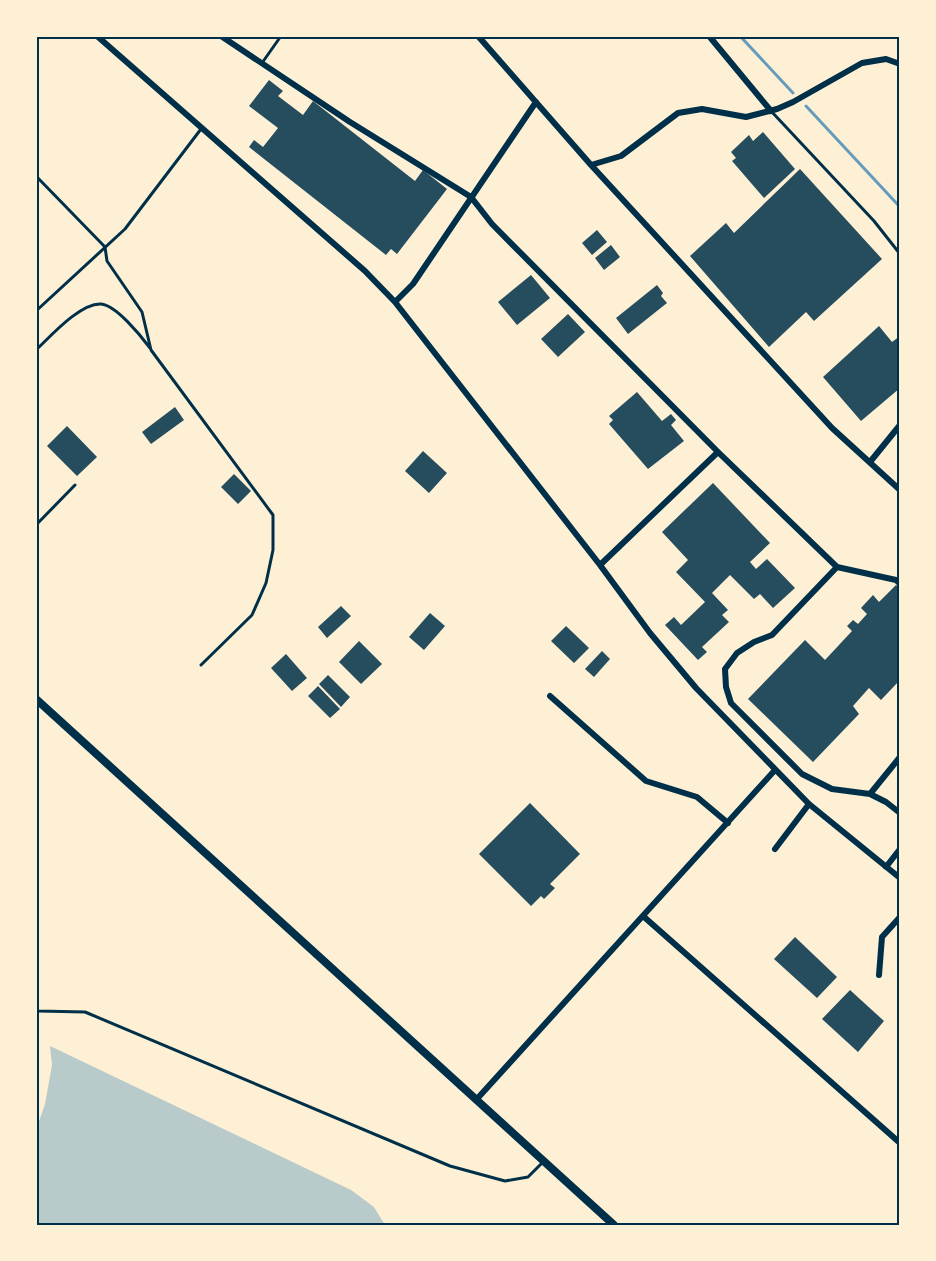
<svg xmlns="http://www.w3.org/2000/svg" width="936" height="1261" font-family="'Public Sans',sans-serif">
	<rect width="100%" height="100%" fill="#fdf0d5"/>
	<!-- green -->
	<path fill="#b9caca" d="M50,1046L351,1190L374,1207L385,1225H36V1130L45,1104L52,1065Z"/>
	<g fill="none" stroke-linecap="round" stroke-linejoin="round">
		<!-- stream -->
		<path stroke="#669bbc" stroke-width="3" d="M740,36L793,93
			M806,106L900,207"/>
	</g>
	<!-- building -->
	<path fill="#264d5e" d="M269,80L283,91L278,96L303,115L313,101L415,181L423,170L447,189L397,254L391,249L386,255L249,147L254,140L263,147L278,128L249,106Z
		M763,132L795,169L764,198L732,161L736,158L731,152L749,135L753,141Z
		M800,169L882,259L814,321L806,312L769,347L690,256L726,223L734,233Z
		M597,230L607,242L592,255L582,243Z
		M611,245L620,257L604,270L595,258Z
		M531,275L550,298L517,325L498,302Z
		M657,285L663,293L661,296L667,303L628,334L616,318Z
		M568,314L585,332L558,357L541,339Z
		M879,326L892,342L900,336V388L861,421L823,377Z
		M637,392L662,421L671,414L676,420L671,425L684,441L648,469L609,424L613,420L609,416Z
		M175,407L184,420L151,444L142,432Z
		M67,426L97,457L77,476L47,446Z
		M423,451L447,473L429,493L405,471Z
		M234,474L251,491L238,504L221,487Z
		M713,483L770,543L750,562L756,569L767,559L795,588L773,608L760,594L754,599L730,575L712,593L728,610L722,615L729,622L702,647L707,652L698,660L665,625L674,617L681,625L705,602L676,572L688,560L662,532Z
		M896,585L900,589V680L881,700L869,688L853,706L859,714L813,762L748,699L805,640L825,660L852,631L847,626L853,620L858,624L867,614L861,608L873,595L879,602Z
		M341,606L351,616L327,638L318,627Z
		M430,613L445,626L424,650L409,637Z
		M566,626L589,648L574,663L551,641Z
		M359,641L382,664L361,684L339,662Z
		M602,651L610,659L594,677L585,669Z
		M286,654L307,678L292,691L271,668Z
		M328,675L350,697L341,707L319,684Z
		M318,686L340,709L330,718L308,696Z
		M530,803L580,854L550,884L555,888L544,899L541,896L531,906L479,854Z
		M795,937L837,977L817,998L774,959Z
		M850,990L884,1021L858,1052L822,1019Z"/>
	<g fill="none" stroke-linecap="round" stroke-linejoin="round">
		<!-- service -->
		<path stroke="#003049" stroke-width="3" d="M262,63L281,36
			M771,111L874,221L900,254
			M36,176L105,247L107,261L142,312L151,350L273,515V550L266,583L252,615L201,665
			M36,311L125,229L201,129
			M36,350C51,336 80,303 101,304C116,305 141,336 150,348
			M36,525L75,485
			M36,1009L38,1011L85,1012L450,1166L505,1181L528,1177L542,1163"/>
		<!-- minor -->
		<path stroke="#003049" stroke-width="6" d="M97,36L365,271L395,302L600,565L650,633L696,688L809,804L900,878
			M221,36L350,122L471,197L492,224L718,452L837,567L896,580L900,584
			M478,36L591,165L832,428L900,490
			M709,36L771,111
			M591,165L621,156L678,113L702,109L746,117L777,109L793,102L862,63L886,59L900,64
			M395,302L413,284L536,102
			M870,462L900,425
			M600,565L718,452
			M837,567L772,635L754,642L737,653L725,669L726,687L731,703L802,774L832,789L870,794L886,802L900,813
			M550,696L646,781L697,797L728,823
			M870,794L900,757
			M775,849L809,804
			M886,867L900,849
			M643,916L900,1143
			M879,975L882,937L900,917
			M476,1100L775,770"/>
		<!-- tertiary -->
		<path stroke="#003049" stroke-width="8" d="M36,699L614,1225"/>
	</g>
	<!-- border -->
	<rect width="936" height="1261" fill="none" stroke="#fdf0d5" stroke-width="75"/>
	<rect x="38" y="38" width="860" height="1186" fill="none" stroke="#003049" stroke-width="2"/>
</svg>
